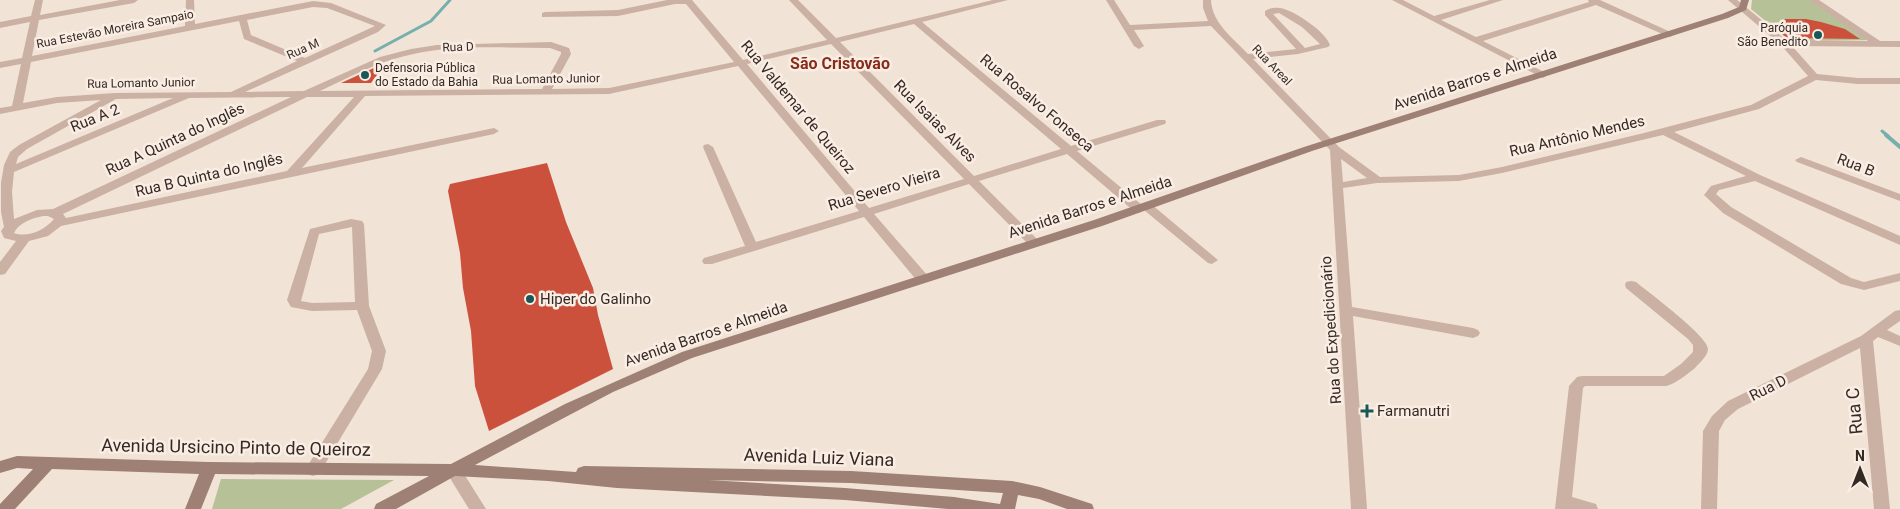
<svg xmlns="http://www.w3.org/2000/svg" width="1900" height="509" font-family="Roboto,sans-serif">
	<rect width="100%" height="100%" fill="#f2e3d7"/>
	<!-- green -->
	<path fill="#b7c197" d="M1752,0H1814L1872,40L1790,41L1751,9Z
		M221,479L394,480L341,509H212Z"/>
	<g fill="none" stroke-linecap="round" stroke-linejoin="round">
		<!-- stream-far1 -->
		<path stroke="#75b0ad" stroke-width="3" d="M375,51L431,21L450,0
			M1882,131L1888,136"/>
		<!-- stream -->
		<path stroke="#75b0ad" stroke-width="4" d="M1886,135L1900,147"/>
	</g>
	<!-- building -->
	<path fill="#cc513c" d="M1785,19H1806L1821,22L1845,29L1860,39L1787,38L1775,28Z
		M376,67L382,68L371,83H341Z
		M547,163L566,222L593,288L598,315L613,369L489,431L475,386L471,331L463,288L460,253L448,191L450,184Z"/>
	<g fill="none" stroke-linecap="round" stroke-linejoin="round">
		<!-- street -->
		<path fill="#cab1a3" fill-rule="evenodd" d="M35,0H43L40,15L120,0H138L134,3L39,20L32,56L185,26L186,0H194L195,24L313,1L331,3L386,25L378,32L245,92L304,91L380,57L411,49L437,45L551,42L569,48L571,54L552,89L609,88L734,62L686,4H675L618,16L542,17V13L545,12L618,10L667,0H692L743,60L827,40L789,0H798L836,38L993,0H1008L922,22L1071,146L1157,120H1165L1166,122L1165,124L1077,151L1142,205L1147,202L1151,204L1218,260L1212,264L1208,263L1144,210L1139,213L1135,212L1067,154L979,181L1038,240L1040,243L1038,246H1030L969,184L874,214L928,276L929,279L928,282H918L864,217L712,264H704L702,261L704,258L745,246L703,147L704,145L708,144L713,147L756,242L859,211L738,66L609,94L365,96L302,168L494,128L499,131L494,134L61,226L48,236L29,241L5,274L0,275V262L16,241L4,238L1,231L4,227L1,212V183L4,165L10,152L19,145L101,100L57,103L0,114V108L12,106L21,64L0,68V62L22,58L30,22L0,28V22L31,16ZM313,7L327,8L375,26L305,58L251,35L247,20ZM239,21L244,39L297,61L231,92L115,93L57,97L23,103L31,62ZM914,24L1061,149L974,176L840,42ZM831,44L964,179L869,208L747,64ZM550,48L561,52V54L542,89L320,91C348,78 375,63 405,56C452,44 502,48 550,48ZM291,97L53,209L37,210L14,219L12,192L14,172L189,98ZM307,97H354L287,171L66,218L63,214ZM173,98L16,164L18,157L27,149L116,99ZM43,216H48L54,219C45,230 28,238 14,233C18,223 33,218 43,216Z
			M1106,0H1114L1130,25L1208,21L1203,8V0H1211C1212,23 1233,38 1248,54L1296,49L1265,15V11C1270,8 1274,7 1280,8C1294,10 1326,32 1330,45L1328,47L1298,54L1253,59L1339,147L1380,177L1459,175L1502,167L1644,133L1751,105L1808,76L1781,45L1728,0H1737L1786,40L1868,41L1809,0H1819L1880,41H1900V47L1792,46L1817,74L1858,78H1900V84H1858L1816,80L1759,109L1674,132L1760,175L1900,236V245L1755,181L1719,190L1716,194L1731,207L1851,278L1864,282L1900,273V281L1864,290L1841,284L1723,213L1704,195L1711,186L1746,176L1663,135L1502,173L1459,181L1377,183L1343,188L1352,307L1473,328L1478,330L1480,333L1478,336L1473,338L1353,316L1367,509H1351L1330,150L1211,26L1134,30L1144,46L1139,49L1134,46ZM1279,13L1302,27L1320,44L1305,48L1273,14ZM1341,159L1367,178L1343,182Z
			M1392,0H1403L1434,16L1490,0H1503L1441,20L1476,37L1589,2L1588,0H1600L1675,34L1670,37L1667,36L1596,5L1483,41L1546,73L1548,75L1543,78Z
			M1801,157L1900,194V201L1797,162L1795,160Z
			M351,219L362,221L364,224L369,306L386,351L382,369L319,474L313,476L307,474L305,470L368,369L372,351L357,310L312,311L291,307L287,300L310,229ZM352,227L355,302L312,303L301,301L319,234Z
			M1631,281L1636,282C1648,292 1708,336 1708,349C1708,356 1699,363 1695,368C1686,375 1677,383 1666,386H1585L1583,388L1572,497L1596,504L1598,509H1555L1569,386L1577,377L1582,376H1664L1681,364L1693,352V345L1688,339L1626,288L1625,285L1626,282Z
			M1900,310V321L1887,330L1900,336V346L1878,337L1873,341L1890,509H1874L1860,348L1738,409L1725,420L1719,431L1717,509H1701L1703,431L1712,416L1728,401L1861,336L1895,311Z
			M453,464L459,466L486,509H469L445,470L447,466Z"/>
		<!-- secondary -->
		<path fill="#9e8075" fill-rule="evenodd" d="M1741,0H1749L1746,10L1728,18L1312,151L1102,226L692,358L613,392L475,465L576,472L578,468L584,466L851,471L1012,481L1040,487L1092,504L1094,509H1067L1039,499L1018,495L1015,509H948L845,500L617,488L548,481L455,476L396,509H374L376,504L429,476L215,474L201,509H185L199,474L52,469L15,509H0V504L33,469L17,468L0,473V461L17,456L209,462L451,464L565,404L682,352L1094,220L1304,147L1722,14L1739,7ZM708,480L851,483L1003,493L1000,504L954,497L845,488Z"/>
	</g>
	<!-- markers -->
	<g fill="#195856" stroke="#faeee4" stroke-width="2">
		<circle cx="1818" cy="35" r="5"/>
		<circle cx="365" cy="75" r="5"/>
		<circle cx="530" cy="299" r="5"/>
		<path d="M1364.5 403.5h5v5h5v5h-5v5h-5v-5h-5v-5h5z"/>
	</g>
	<g text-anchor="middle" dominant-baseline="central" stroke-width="5" stroke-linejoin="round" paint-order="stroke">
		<!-- far-poi labels -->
		<g font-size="12" fill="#352925" stroke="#faeee4" text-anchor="end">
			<text x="1808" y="28">Paróquia<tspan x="1808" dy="14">São Benedito</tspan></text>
			<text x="375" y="68" text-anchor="start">Defensoria Pública<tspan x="375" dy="14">do Estado da Bahia</tspan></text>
		</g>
		<!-- far-street labels -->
		<g font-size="12" fill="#352925" stroke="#faeee4">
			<text transform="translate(115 29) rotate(-11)">Rua Estevão Moreira Sampaio</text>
			<text transform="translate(458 47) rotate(-2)">Rua D</text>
			<text transform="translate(303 49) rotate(-24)">Rua M</text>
			<text transform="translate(1272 65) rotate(46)">Rua Areal</text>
			<text transform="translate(546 79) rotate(-1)">Rua Lomanto Junior</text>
			<text transform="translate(141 83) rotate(-1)">Rua Lomanto Junior</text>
		</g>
		<!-- street labels -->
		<g font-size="15" fill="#352925" stroke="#faeee4">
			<text transform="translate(1475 79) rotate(-18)">Avenida Barros e Almeida</text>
			<text transform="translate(1037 103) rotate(40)">Rua Rosalvo Fonseca</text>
			<text transform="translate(798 107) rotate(50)">Rua Valdemar de Queiroz</text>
			<text transform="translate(95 118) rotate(-22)">Rua A 2</text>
			<text transform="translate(935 121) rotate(45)">Rua Isaias Alves</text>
			<text transform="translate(1577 136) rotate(-13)">Rua Antônio Mendes</text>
			<text transform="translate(175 139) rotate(-25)">Rua A Quinta do Inglês</text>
			<text transform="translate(1856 165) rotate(21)">Rua B</text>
			<text transform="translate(209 175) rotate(-13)">Rua B Quinta do Inglês</text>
			<text transform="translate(884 189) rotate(-17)">Rua Severo Vieira</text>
			<text transform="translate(1090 207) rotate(-18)">Avenida Barros e Almeida</text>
			<text transform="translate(1331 330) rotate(-94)">Rua do Expedicionário</text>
			<text transform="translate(706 334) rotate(-19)">Avenida Barros e Almeida</text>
			<text transform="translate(1768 388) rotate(-27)">Rua D</text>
		</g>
		<!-- poi labels -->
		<g font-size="15" fill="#352925" stroke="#faeee4" text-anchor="start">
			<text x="540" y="299">Hiper do Galinho</text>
			<text x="1377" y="411">Farmanutri</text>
		</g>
		<!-- far-district labels -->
		<g font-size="16" font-weight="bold" fill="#882b1b" stroke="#faeee4">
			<text x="840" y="63">São Cristovão</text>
		</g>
		<!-- near-street labels -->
		<g font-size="18" fill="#352925" stroke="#faeee4">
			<text transform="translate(1854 411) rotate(-95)">Rua C</text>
			<text transform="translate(236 447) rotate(1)">Avenida Ursicino Pinto de Queiroz</text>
			<text transform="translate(819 457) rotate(2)">Avenida Luiz Viana</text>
		</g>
	</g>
	<!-- north arrow -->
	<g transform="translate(1860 469)" stroke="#faeee4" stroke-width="4" paint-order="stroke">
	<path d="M0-4L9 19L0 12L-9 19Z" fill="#352925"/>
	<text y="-8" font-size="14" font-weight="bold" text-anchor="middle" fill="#352925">N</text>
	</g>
</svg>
